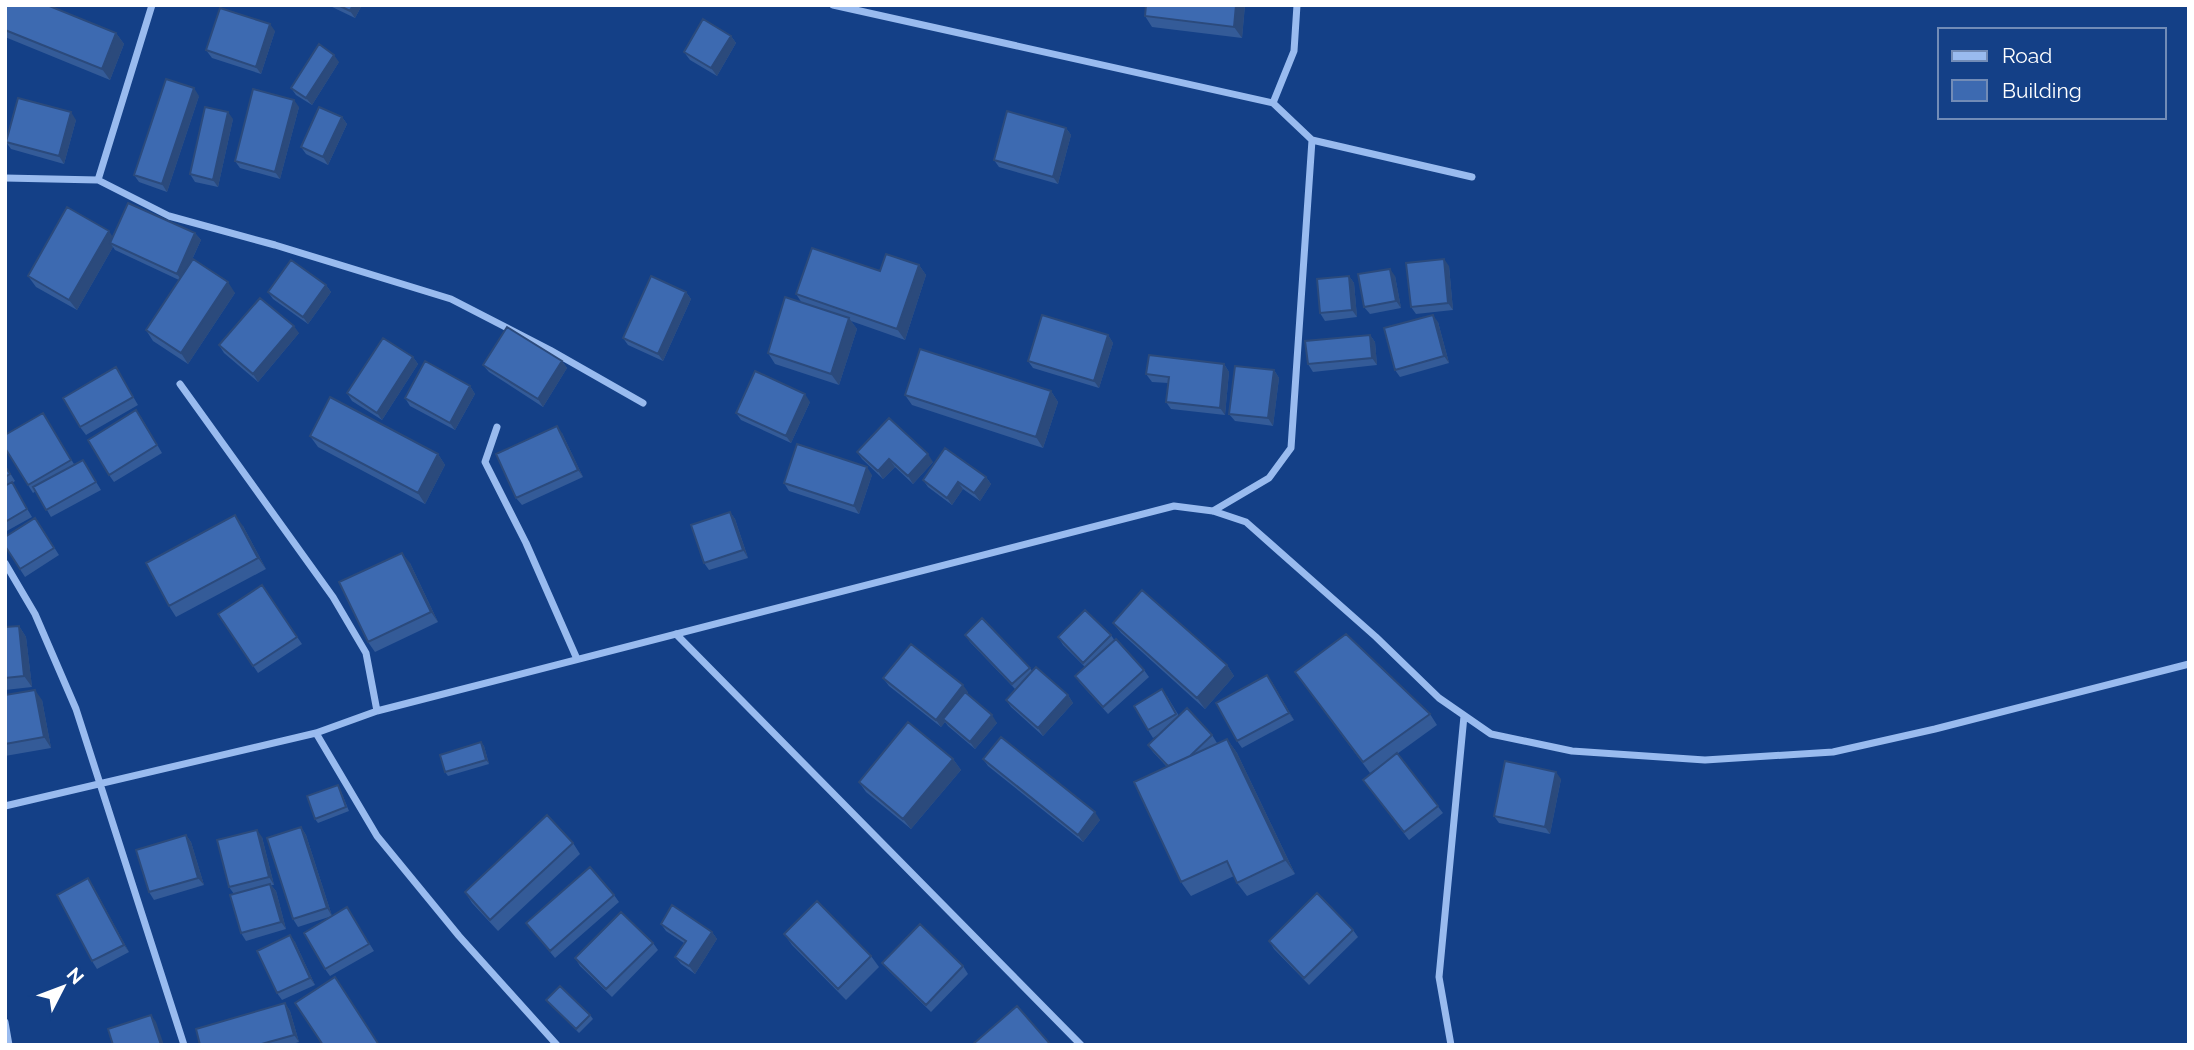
<svg xmlns="http://www.w3.org/2000/svg" width="2194" height="1050" font-family="Raleway,sans-serif">
	<rect width="100%" height="100%" fill="#144087"/>
	<g fill="none" stroke-linecap="round" stroke-linejoin="round">
		<!-- minor -->
		<path stroke="#99bbef" stroke-width="7" d="M833,5L1273,103L1312,140L1472,177
			M1273,103L1294,51L1297,5
			M5,178L98,180L169,216L275,245L451,299L550,350L643,403
			M98,180L152,5
			M180,384L333,597L366,653L377,711
			M497,427L485,462L526,543L577,659
			M1213,511L1269,478L1291,448L1312,140
			M5,563L35,614L76,709L184,1045
			M676,634L1081,1045
			M316,733L377,836L459,936L557,1045
			M5,806L316,733L377,711L1174,506L1213,511L1246,522L1376,637L1439,698L1491,734L1572,751L1705,760L1833,752L1935,729L2189,664
			M5,1022L9,1045
			M1451,1045L1439,977L1464,716"/>
	</g>
	<!-- wall -->
	<path fill="#345b98" d="M5,5L116,33L124,44L110,80L5,37Z
		M328,5H362L355,18Z
		M1245,5L1242,38L1152,27L1145,16Z
		M275,31L261,74L212,58L206,50Z
		M731,36L736,43L717,76L690,60L684,52Z
		M339,62L312,105L296,95L291,88Z
		M199,96L167,192L139,182L134,175Z
		M299,107L280,179L240,168L235,161Z
		M342,117L347,124L328,165L306,154L301,147Z
		M233,119L218,187L195,182L190,174Z
		M76,120L64,164L11,149L6,142Z
		M1066,128L1071,135L1058,184L999,167L994,160Z
		M195,233L201,240L191,262L235,293L188,364L153,341L146,330L179,280L115,250L113,247L77,310L36,287L28,276L113,237Z
		M919,265L926,275L905,340L851,321L857,329L839,385L775,364L768,353L802,303L796,294L880,271Z
		M1449,266L1453,310L1416,314L1411,307Z
		M1349,276L1354,283L1357,317L1325,321L1320,313Z
		M1395,276L1401,308L1370,314L1364,307Z
		M326,285L331,292L308,324L273,299L268,292Z
		M686,292L691,299L663,361L628,345L623,338Z
		M1438,322L1449,363L1400,377L1395,370Z
		M299,333L258,382L224,353L219,345Z
		M1108,335L1113,343L1099,388L1033,368L1028,361Z
		M1370,335L1375,342L1377,365L1313,372L1308,364Z
		M413,357L418,364L382,420L352,401L347,393Z
		M562,361L567,368L543,407L489,372L483,365Z
		M1224,364L1229,372L1225,415L1171,409L1166,402L1168,383L1152,382L1146,374Z
		M116,367L138,405L86,435L80,427Z
		M1274,370L1279,378L1273,426L1235,421L1229,414Z
		M470,386L475,394L455,430L410,406L405,398Z
		M1051,391L1058,402L1043,448L912,405L905,395Z
		M810,402L791,443L741,420L736,413Z
		M43,413L74,464L83,460L101,490L51,517L36,491L33,493L28,485Z
		M141,417L162,453L114,482L109,475Z
		M562,433L583,477L522,505L516,498Z
		M310,436L438,454L445,465L425,504L318,447Z
		M857,452L933,462L913,484L895,467L883,479L862,459Z
		M5,465L15,481L12,483L32,517L5,532Z
		M872,475L859,514L789,491L784,483Z
		M986,477L991,484L980,501L963,489L952,505L928,487L923,480Z
		M730,512L735,519L748,558L709,570L704,563Z
		M40,525L59,555L25,577L5,546Z
		M243,526L266,569L176,617L169,606Z
		M410,563L438,622L375,652L368,642Z
		M262,585L302,644L258,673L218,614Z
		M1113,623L1227,665L1234,676L1205,709L1121,633Z
		M19,626L26,637L32,687L5,690V627Z
		M965,635L1030,668L1032,671L1068,695L1073,703L1043,736L1011,707L1006,700L1015,689L970,642Z
		M1111,635L1115,641L1144,670L1149,677L1108,714L1080,683L1075,676L1085,667L1063,645L1058,637Z
		M883,678L968,692L967,694L997,723L975,749L948,726L945,722L941,727L889,686Z
		M1272,682L1294,720L1242,748L1237,741Z
		M1303,683L1430,714L1437,725L1397,754L1443,813L1409,840L1363,780L1391,758L1370,773Z
		M5,695L42,700L51,748L5,756Z
		M1167,696L1179,716L1212,735L1217,743L1216,744L1227,739L1237,753L1295,874L1247,896L1237,883L1234,876L1191,896L1181,882L1167,767L1153,752L1148,745L1159,734L1153,738L1148,730Z
		M481,742L484,746L489,764L448,776L445,772Z
		M953,759L961,770L911,829L866,792L859,782Z
		M983,759L1100,820L1083,842L988,766Z
		M1561,779L1550,834L1499,823L1494,816Z
		M338,785L340,789L349,811L318,823L315,819Z
		M301,827L306,835L332,916L298,927L293,919Z
		M186,835L191,842L204,885L154,900L149,892Z
		M262,837L274,885H271L276,891L286,929L246,941L241,933L234,894L229,887Z
		M573,843L580,854L498,931L472,903L465,892Z
		M88,878L93,886L129,952L97,969L92,961Z
		M614,895L619,902L555,958L526,923Z
		M347,907L374,951L330,976L325,969Z
		M661,924L712,932L717,939L695,974L681,964L675,957L684,943L666,931Z
		M1353,930L1358,937L1309,985L1274,949L1269,941Z
		M784,934L871,956L879,967L846,1000L792,945Z
		M290,935L295,942L315,985L282,1000L277,993Z
		M653,943L658,950L612,997L580,966L575,958Z
		M882,963L963,966L968,974L931,1012L888,970Z
		M546,1000L590,1015L593,1019L579,1033Z
		M285,1003L290,1011L299,1042L289,1045H200Z"/>
	<!-- shaded-wall -->
	<path fill="#2b4a7c" d="M353,5H362L355,18L350,11Z
		M1236,5H1245L1242,38L1234,27Z
		M270,24L275,31L261,74L256,67Z
		M116,33L124,44L110,80L102,69Z
		M731,36L736,43L717,76L711,68Z
		M334,55L339,62L312,105L306,98Z
		M194,88L199,96L167,192L162,184Z
		M294,100L299,107L280,179L275,172Z
		M71,112L76,120L64,164L59,156Z
		M228,112L233,119L218,187L213,180Z
		M342,117L347,124L328,165L323,157Z
		M1066,128L1071,135L1058,184L1053,177Z
		M109,231L116,242L110,243L113,247L77,310L69,300Z
		M195,233L201,240L182,281L177,274Z
		M1444,259L1449,266L1453,310L1448,303Z
		M919,265L926,275L905,340L897,329Z
		M1390,269L1395,276L1401,308L1396,301Z
		M1349,276L1354,283L1357,317L1352,310Z
		M228,282L235,293L188,364L181,353Z
		M326,285L331,292L308,324L303,317Z
		M686,292L691,299L663,361L658,354Z
		M1433,315L1438,322L1449,363L1444,356Z
		M849,318L857,329L839,385L831,374Z
		M294,326L299,333L258,382L253,374Z
		M1108,335L1113,343L1099,388L1094,381Z
		M1370,335L1375,342L1377,365L1372,358Z
		M413,357L418,364L382,420L377,413Z
		M562,361L567,368L543,407L538,399Z
		M1224,364L1229,372L1225,415L1220,408Z
		M1274,370L1279,378L1273,426L1268,418Z
		M470,386L475,394L455,430L450,423Z
		M1051,391L1058,402L1043,448L1036,437Z
		M805,394L810,402L791,443L786,436Z
		M557,426L562,433L583,477L578,470Z
		M438,454L445,465L425,504L418,493Z
		M928,454L933,462L913,484L908,476Z
		M889,459L895,467L883,479L878,471Z
		M867,467L872,475L859,514L854,506Z
		M986,477L991,484L980,501L974,493Z
		M958,482L963,489L952,505L947,498Z
		M730,512L735,519L748,558L743,550Z
		M235,515L243,526L266,569L258,558Z
		M402,553L410,563L438,622L431,612Z
		M19,626L26,637L32,687L24,676Z
		M1227,665L1234,676L1205,709L1197,698Z
		M1267,675L1272,682L1294,720L1289,713Z
		M963,685L968,692L945,721L943,719L945,722L941,727L936,720Z
		M35,690L42,700L51,748L44,737Z
		M1068,695L1073,703L1043,736L1038,728Z
		M992,715L997,723L975,749L970,742Z
		M1227,739L1237,753L1295,874L1285,860Z
		M481,742L484,746L489,764L486,760Z
		M953,759L961,770L911,829L903,819Z
		M1556,772L1561,779L1550,834L1545,827Z
		M1095,812L1100,820L1083,842L1078,835Z
		M301,827L306,835L332,916L327,908Z
		M257,830L262,837L274,885L269,877Z
		M186,835L191,842L204,885L198,878Z
		M88,878L93,886L129,952L124,945Z
		M270,884L276,891L286,929L281,922Z
		M712,932L717,939L695,974L689,966Z
		M290,935L295,942L315,985L310,978Z
		M285,1003L290,1011L299,1042L294,1035Z
		M151,1015L156,1022L164,1045H161Z"/>
	<!-- building -->
	<path fill="#3d6ab1" stroke="#2b4a7c" stroke-width="2" d="M5,5H47L116,33L102,69L5,30Z
		M338,5H353L350,11Z
		M1146,5H1236L1234,27L1145,16Z
		M220,8L270,24L256,67L206,50Z
		M703,19L731,36L711,68L684,52Z
		M319,44L334,55L306,98L291,88Z
		M166,79L194,88L162,184L134,175Z
		M253,89L294,100L275,172L235,161Z
		M18,98L71,112L59,156L6,142Z
		M205,107L228,112L213,180L190,174Z
		M319,107L342,117L323,157L301,147Z
		M1007,111L1066,128L1053,177L994,160Z
		M128,203L195,233L177,274L110,243Z
		M67,207L109,231L69,300L28,276Z
		M812,248L880,271L886,254L919,265L897,329L796,294Z
		M193,259L228,282L181,353L146,330Z
		M1444,259L1448,303L1411,307L1406,263Z
		M291,260L326,285L303,317L268,292Z
		M1390,269L1396,301L1364,307L1358,274Z
		M651,276L686,292L658,354L623,338Z
		M1349,276L1352,310L1320,313L1317,279Z
		M785,297L849,318L831,374L768,353Z
		M260,298L294,326L253,374L219,345Z
		M1042,315L1108,335L1094,381L1028,361Z
		M1433,315L1444,356L1395,370L1384,328Z
		M507,327L562,361L538,399L483,365Z
		M1370,335L1372,358L1308,364L1305,341Z
		M383,338L413,357L377,413L347,393Z
		M920,349L1051,391L1036,437L905,395Z
		M1149,355L1224,364L1220,408L1166,402L1169,377L1146,374Z
		M425,361L470,386L450,423L405,398Z
		M1235,366L1274,370L1268,418L1229,414Z
		M116,367L133,397L80,427L63,398Z
		M755,371L805,394L786,436L736,413Z
		M330,397L438,454L418,493L310,436Z
		M136,410L157,445L109,475L88,440Z
		M43,413L71,460L28,485L5,448V435Z
		M889,418L928,454L908,476L889,459L878,471L857,452Z
		M557,426L578,470L516,498L496,454Z
		M797,444L867,467L854,506L784,483Z
		M945,448L986,477L974,493L958,482L947,498L923,480Z
		M83,460L96,482L46,510L33,487Z
		M5,466L10,474L5,477Z
		M12,482L27,509L5,522V486Z
		M730,512L743,550L704,563L691,525Z
		M235,515L258,558L169,606L146,563Z
		M35,518L54,548L20,569L5,546V537Z
		M402,553L431,612L368,642L339,582Z
		M262,585L297,637L253,666L218,614Z
		M1142,590L1227,665L1197,698L1113,623Z
		M1085,610L1111,635L1083,663L1058,637Z
		M982,618L1030,668L1012,684L965,635Z
		M19,626L24,676L5,678V627Z
		M1346,634L1430,714L1363,762L1295,672Z
		M1116,639L1144,670L1103,707L1075,676Z
		M911,644L963,685L936,720L883,678Z
		M1036,667L1068,695L1038,728L1006,700Z
		M1267,675L1289,713L1237,741L1216,703Z
		M1162,689L1176,714L1148,730L1134,706Z
		M35,690L44,737L5,744V695Z
		M965,692L992,715L970,742L943,719Z
		M1187,708L1212,735L1190,756L1168,766L1148,745Z
		M908,722L953,759L903,819L859,782Z
		M1001,737L1095,812L1078,835L983,759Z
		M1227,739L1285,860L1237,883L1227,861L1181,882L1134,782Z
		M481,742L486,760L445,772L440,755Z
		M1397,753L1438,806L1404,832L1363,780Z
		M1505,761L1556,772L1545,827L1494,816Z
		M338,785L346,807L315,819L307,796Z
		M547,815L573,843L490,920L465,892Z
		M301,827L327,908L293,919L267,838Z
		M257,830L269,877L229,887L217,840Z
		M186,835L198,878L149,892L136,850Z
		M590,867L614,895L550,951L526,923Z
		M88,878L124,945L92,961L57,895Z
		M270,884L281,922L241,933L230,895Z
		M1317,893L1353,930L1304,978L1269,941Z
		M817,901L871,956L838,989L784,934Z
		M672,905L712,932L689,966L675,957L686,941L661,924Z
		M347,907L369,944L325,969L304,933Z
		M621,912L653,943L606,989L575,958Z
		M920,924L963,966L926,1005L882,963Z
		M290,935L310,978L277,993L257,951Z
		M335,977L379,1045H323L295,1003Z
		M560,986L590,1015L576,1029L546,1000Z
		M285,1003L294,1035L258,1045H200L196,1029Z
		M1017,1006L1051,1045H972Z
		M151,1015L161,1045H113L108,1029Z"/>
	<!-- border -->
	<rect width="2194" height="1050" fill="none" stroke="#ffffff" stroke-width="14"/>
	<!-- legend -->
	<rect x="1938" y="28" width="228" height="91" fill="#144087" stroke="#728cb7" stroke-width="2"/>
	<rect x="1952" y="51" width="35" height="10" fill="#99bbef" stroke="#728cb7" stroke-width="2"/>
	<text x="2002" y="63" font-size="21" fill="#ffffff">Road</text>
	<rect x="1952" y="80" width="35" height="21" fill="#3d6ab1" stroke="#728cb7" stroke-width="2"/>
	<text x="2002" y="98" font-size="21" fill="#ffffff">Building</text>
	<!-- north arrow -->
	<g transform="translate(63 987) rotate(48)" stroke="#144087" stroke-width="5" paint-order="stroke">
	<path d="M0-5L12 26L0 18L-12 26Z" fill="#ffffff"/>
	<text y="-10" font-size="19" font-weight="bold" text-anchor="middle" fill="#ffffff">N</text>
	</g>
</svg>
